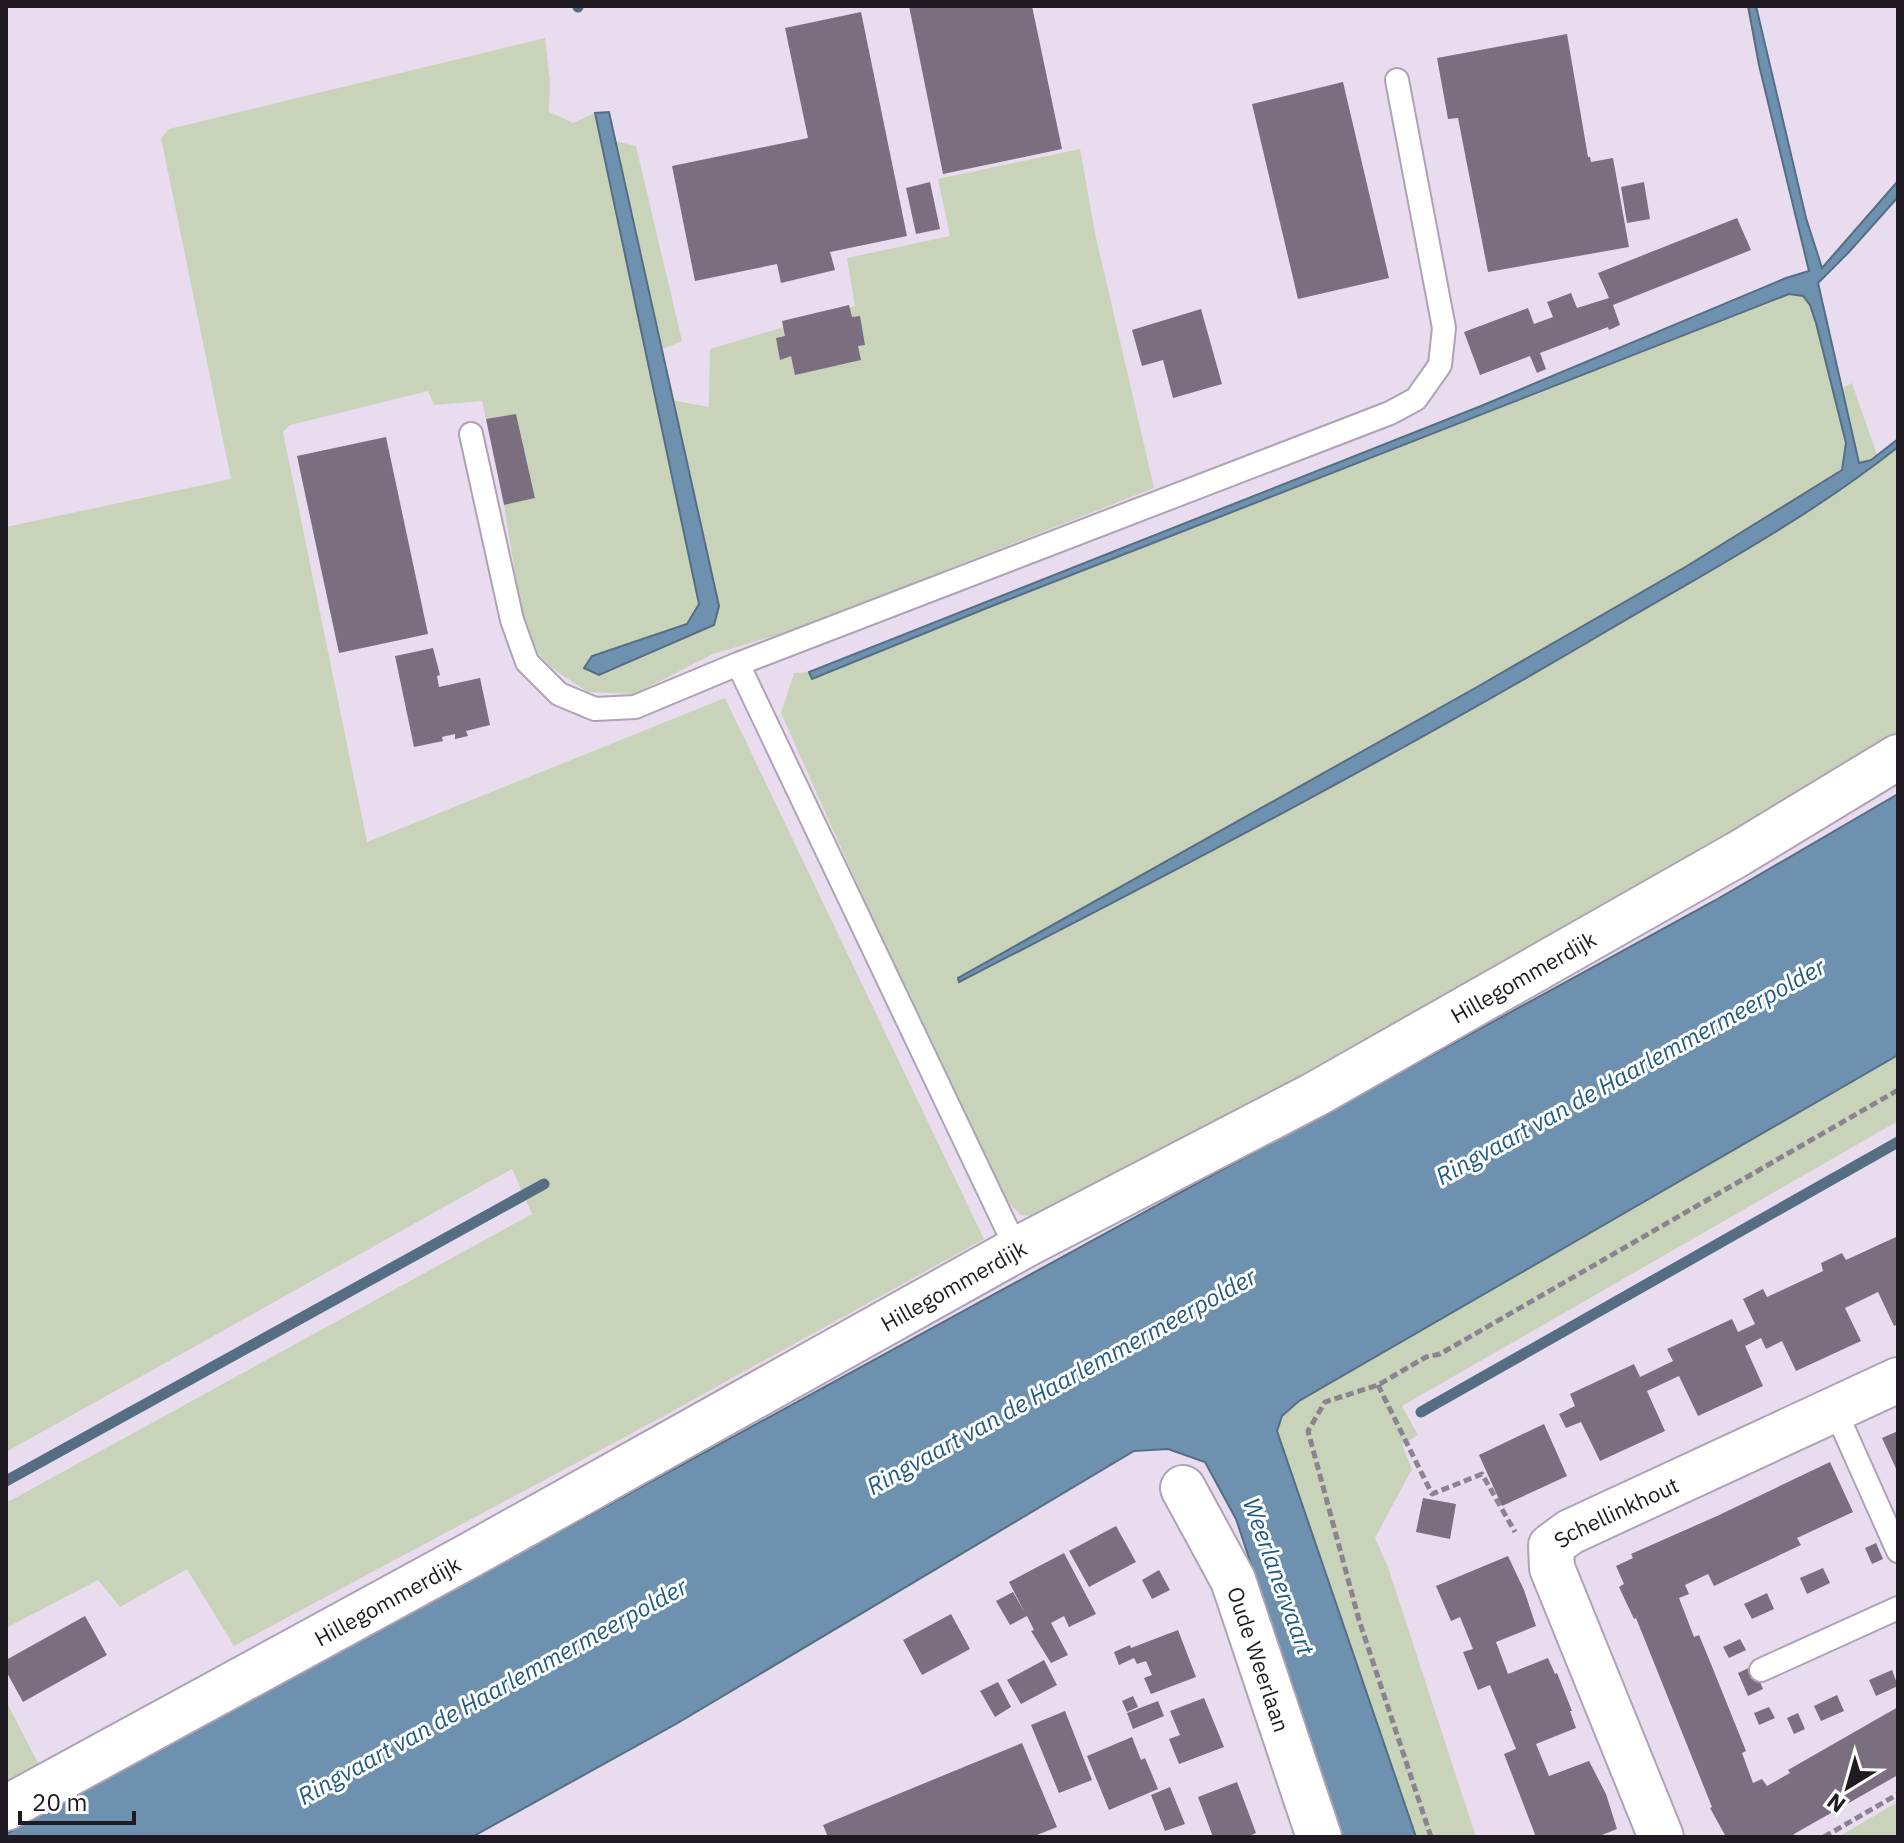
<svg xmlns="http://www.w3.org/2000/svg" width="1904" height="1843" font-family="'IBM Plex Sans',sans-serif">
	<rect width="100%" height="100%" fill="#e9dcef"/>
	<!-- green -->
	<path fill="#c8d3b9" d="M545,38L550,83L549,112L573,123L595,113L699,605L687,624L592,656L599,675L624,664L718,606L671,400L709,407L710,349L855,306L847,258L950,236L938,179L1080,149L1095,233L1154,488L948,569L827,620L713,654L635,694L588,692L552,668L526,640L504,505L535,498L516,414L486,419L482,401L434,405L428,391L290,425L283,432L367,842L725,698L984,1239L662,1417L234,1646L187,1569L120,1607L98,1580L6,1628V1503L532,1214L512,1169L6,1452V527L231,479L161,138L169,129Z
		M615,141L636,146L682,341L660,350Z
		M1789,294L1802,295L1810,305L1816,323L1846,443L1842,470L1687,566L1477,687L958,978L960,982C1180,869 1399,754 1612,628C1709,570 1810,517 1898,447V734L1712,850L1046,1217L1021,1215L1009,1203L914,1011L781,713L794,673L809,672L813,679L987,608Z
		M1852,383L1877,455L1859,464L1841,389Z
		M1898,1055V1121L1402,1406L1418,1435L1402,1445L1412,1469L1375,1538L1388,1567L1476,1837H1416L1277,1431L1282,1416L1299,1401Z
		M6,1701L41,1769L6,1784Z
		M1898,1802V1837H1838Z"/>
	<!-- water -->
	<path fill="#6d91ae" stroke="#566e84" stroke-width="2" d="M1748,6H1756L1806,218L1822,268L1898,181V197L1849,252L1818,283L1859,463L1871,460L1898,439V447C1810,517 1709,571 1612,628C1399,754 1180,869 959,982L958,978L1477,687L1687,566L1842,470L1846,443L1816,323L1810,305L1803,296L1789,294L987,608L812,679L809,672L1481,406L1786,278L1809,271L1759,65Z
		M609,112L719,606L714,625L599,675L584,668L592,656L687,624L699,604L595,113Z
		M1898,794V1055L1299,1401L1282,1416L1277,1431L1416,1837H1342L1236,1519L1205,1462L1168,1449L1134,1451L676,1724L472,1837H6V1834L1714,901Z"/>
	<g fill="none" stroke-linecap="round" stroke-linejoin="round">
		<!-- stream -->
		<path stroke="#566e84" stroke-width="11" d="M578,6V7
			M1421,1412L1898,1142
			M6,1481L544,1184"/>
	</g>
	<!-- building -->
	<path fill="#7a6e7f" d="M909,6H1032L1062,149L943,174Z
		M861,12L907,236L830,252L835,270L781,283L777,264L695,281L672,166L808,138L785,28Z
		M1567,34L1588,157H1590L1591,162L1613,158L1629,247L1488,272L1458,118L1448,119L1437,58Z
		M1343,82L1389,278L1298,299L1252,104Z
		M930,182L940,229L916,234L906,188Z
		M1644,182L1650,219L1627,223L1621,187Z
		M1737,218L1751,250L1613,305L1620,325L1609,330L1608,327L1540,353L1546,369L1537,373L1530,356L1480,375L1464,332L1528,308L1534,324L1553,317L1547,302L1571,293L1577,308L1609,298L1598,273Z
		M849,305L852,317L860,316L865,345L858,346L861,360L795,375L791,356L780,360L776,338L785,336L782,321Z
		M1201,309L1222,384L1173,398L1163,360L1142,366L1132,330Z
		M516,414L535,498L504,505L486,419Z
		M386,437L428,634L339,653L297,456Z
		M433,648L440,675L437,676L439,687L480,678L490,725L466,731L468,736L455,739V734L442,737L443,741L414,747L395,656Z
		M1898,1236V1324L1894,1326L1878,1292L1845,1308L1861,1341L1796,1371L1782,1341L1766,1349L1761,1338L1745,1346L1763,1386L1698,1416L1679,1376L1647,1391L1665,1431L1600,1461L1581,1422L1566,1428L1559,1414L1575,1406L1570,1394L1634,1364L1640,1377L1673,1361L1667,1349L1732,1319L1738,1332L1755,1324L1743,1299L1763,1289L1767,1297L1823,1271L1821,1263L1842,1253L1846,1260Z
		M1544,1424L1567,1476L1502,1506L1479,1455Z
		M1898,1431V1473L1882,1438Z
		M1830,1462L1853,1512L1797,1538L1801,1545L1714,1586L1708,1574L1685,1585L1689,1594L1679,1598L1694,1637L1699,1635L1711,1664L1746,1751L1742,1753L1753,1783L1762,1779L1767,1786L1790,1773L1788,1770L1898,1707V1775L1794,1834L1793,1837H1726L1710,1808L1712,1807L1636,1618L1634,1619L1619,1587L1624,1584L1616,1566L1633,1558L1631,1554L1717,1516Z
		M1423,1498L1456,1504L1450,1539L1416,1532Z
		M1116,1526L1136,1562L1089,1587L1069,1551Z
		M1876,1543L1883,1559L1872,1564L1865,1548Z
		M1064,1553L1096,1614L1069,1627L1064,1616L1051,1623L1068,1655L1051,1663L1031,1631L1034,1630L1027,1616L1010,1625L996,1601L1013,1592L1025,1613L1009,1582Z
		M1508,1556L1524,1590L1536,1626L1496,1642L1508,1674L1548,1658L1555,1674L1557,1673L1572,1711H1570L1576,1728L1536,1744L1549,1776L1589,1761L1606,1794L1617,1829L1597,1837H1536L1504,1754L1516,1749L1490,1685L1478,1690L1463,1652L1473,1649L1460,1617L1451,1621L1436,1586Z
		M1823,1568L1830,1583L1807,1594L1800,1578Z
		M1159,1570L1170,1590L1152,1599L1142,1580Z
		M1767,1593L1774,1609L1752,1619L1744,1604Z
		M951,1614L970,1649L922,1675L903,1640Z
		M85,1616L107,1655L23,1702L6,1671V1660Z
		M1178,1630L1196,1677L1151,1694L1144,1678L1152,1675L1146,1661L1137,1664L1134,1658L1119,1665L1114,1652L1130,1645L1131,1648Z
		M1740,1639L1746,1650L1729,1658L1723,1647Z
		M1044,1660L1057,1685L1021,1704L1007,1680Z
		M1753,1666L1763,1689L1748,1696L1738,1673Z
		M1892,1670L1898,1686L1876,1696L1869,1680Z
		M998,1682L1011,1707L995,1717L980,1691Z
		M1837,1695L1844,1711L1821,1721L1814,1706Z
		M1133,1696L1138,1707L1127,1712L1122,1701Z
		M1204,1698L1224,1747L1179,1764L1169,1739L1180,1735L1170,1711Z
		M1158,1701L1164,1716L1133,1729L1127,1713Z
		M1769,1707L1775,1718L1759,1725L1754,1713Z
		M1065,1711L1092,1780L1059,1793L1031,1725Z
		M1798,1713L1805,1729L1794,1734L1787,1718Z
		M1132,1737L1141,1760L1145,1758L1158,1789L1109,1810L1087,1756Z
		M1022,1743L1057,1827L1032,1837H828L823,1825Z
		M1237,1782L1256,1833L1247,1837H1213L1198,1797Z
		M1170,1787L1185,1824L1165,1831L1151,1795Z"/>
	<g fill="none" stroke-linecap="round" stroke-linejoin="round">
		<!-- lane casing -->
		<g stroke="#aea2b4" stroke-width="26">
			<path id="lane" d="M471,434L512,620L527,662L559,694L595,709L635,707L738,664L1017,1250
				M738,664L1390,413L1416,399L1440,365L1444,328L1397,80
				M1835,1410L1898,1551
				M1761,1670L1898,1608"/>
		</g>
		<!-- street casing -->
		<g stroke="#aea2b4" stroke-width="48">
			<g id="street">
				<path id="s1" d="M1183,1488L1233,1580L1319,1837"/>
				<path id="s2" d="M1661,1837L1552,1568L1551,1546L1570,1532L1898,1380"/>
			</g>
		</g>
		<!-- secondary casing -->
		<g stroke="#aea2b4" stroke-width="48">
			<g id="secondary">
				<path id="s3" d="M6,1808L472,1554L1025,1245L1314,1095L1738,854L1898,757"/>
			</g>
		</g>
		<!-- path -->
		<path stroke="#8c8390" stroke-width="5" stroke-dasharray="8 4" stroke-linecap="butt" d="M1378,1385L1432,1494L1482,1474L1515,1532
			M1431,1837L1359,1620L1308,1431L1325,1402L1378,1385L1426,1357L1440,1354L1898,1090
			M1824,1837L1898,1794"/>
		<!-- lane -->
		<use href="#lane" stroke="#fff" stroke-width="22"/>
		<!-- street -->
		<use href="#street" stroke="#fff" stroke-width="44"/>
		<!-- secondary -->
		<use href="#secondary" stroke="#fff" stroke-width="44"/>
	</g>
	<g text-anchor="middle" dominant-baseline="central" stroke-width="6" stroke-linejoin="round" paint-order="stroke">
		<!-- street labels -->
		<g font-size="22" fill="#201b22" stroke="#fff">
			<text stroke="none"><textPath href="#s3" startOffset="1730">Hillegommerdijk</textPath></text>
			<text stroke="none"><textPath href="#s3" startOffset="1082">Hillegommerdijk</textPath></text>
			<text stroke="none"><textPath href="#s2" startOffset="386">Schellinkhout</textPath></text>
			<text stroke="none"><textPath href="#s3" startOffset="434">Hillegommerdijk</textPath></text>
			<text stroke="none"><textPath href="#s1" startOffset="188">Oude Weerlaan</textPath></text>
		</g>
		<!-- water labels -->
		<g font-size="24" font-style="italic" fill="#205a83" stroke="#fff">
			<text transform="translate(1630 1071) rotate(-29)">Ringvaart van de Haarlemmermeerpolder</text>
			<text transform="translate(1061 1381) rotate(-29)">Ringvaart van de Haarlemmermeerpolder</text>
			<text transform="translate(1279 1576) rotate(70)">Weerlanervaart</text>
			<text transform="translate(492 1691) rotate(-29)">Ringvaart van de Haarlemmermeerpolder</text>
		</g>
	</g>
	<!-- border -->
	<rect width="1904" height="1843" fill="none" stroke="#201b22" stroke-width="16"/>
	<!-- north arrow -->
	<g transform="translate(1848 1787) rotate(217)" stroke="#ffffff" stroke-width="6" paint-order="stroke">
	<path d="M0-6L14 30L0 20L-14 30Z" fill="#201b22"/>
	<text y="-12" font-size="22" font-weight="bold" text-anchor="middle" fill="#201b22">N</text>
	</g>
	<!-- scale -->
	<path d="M20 1811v12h114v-12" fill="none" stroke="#201b22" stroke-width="4"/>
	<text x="32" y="1811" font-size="24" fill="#201b22" stroke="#ffffff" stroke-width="6" paint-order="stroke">20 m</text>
</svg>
